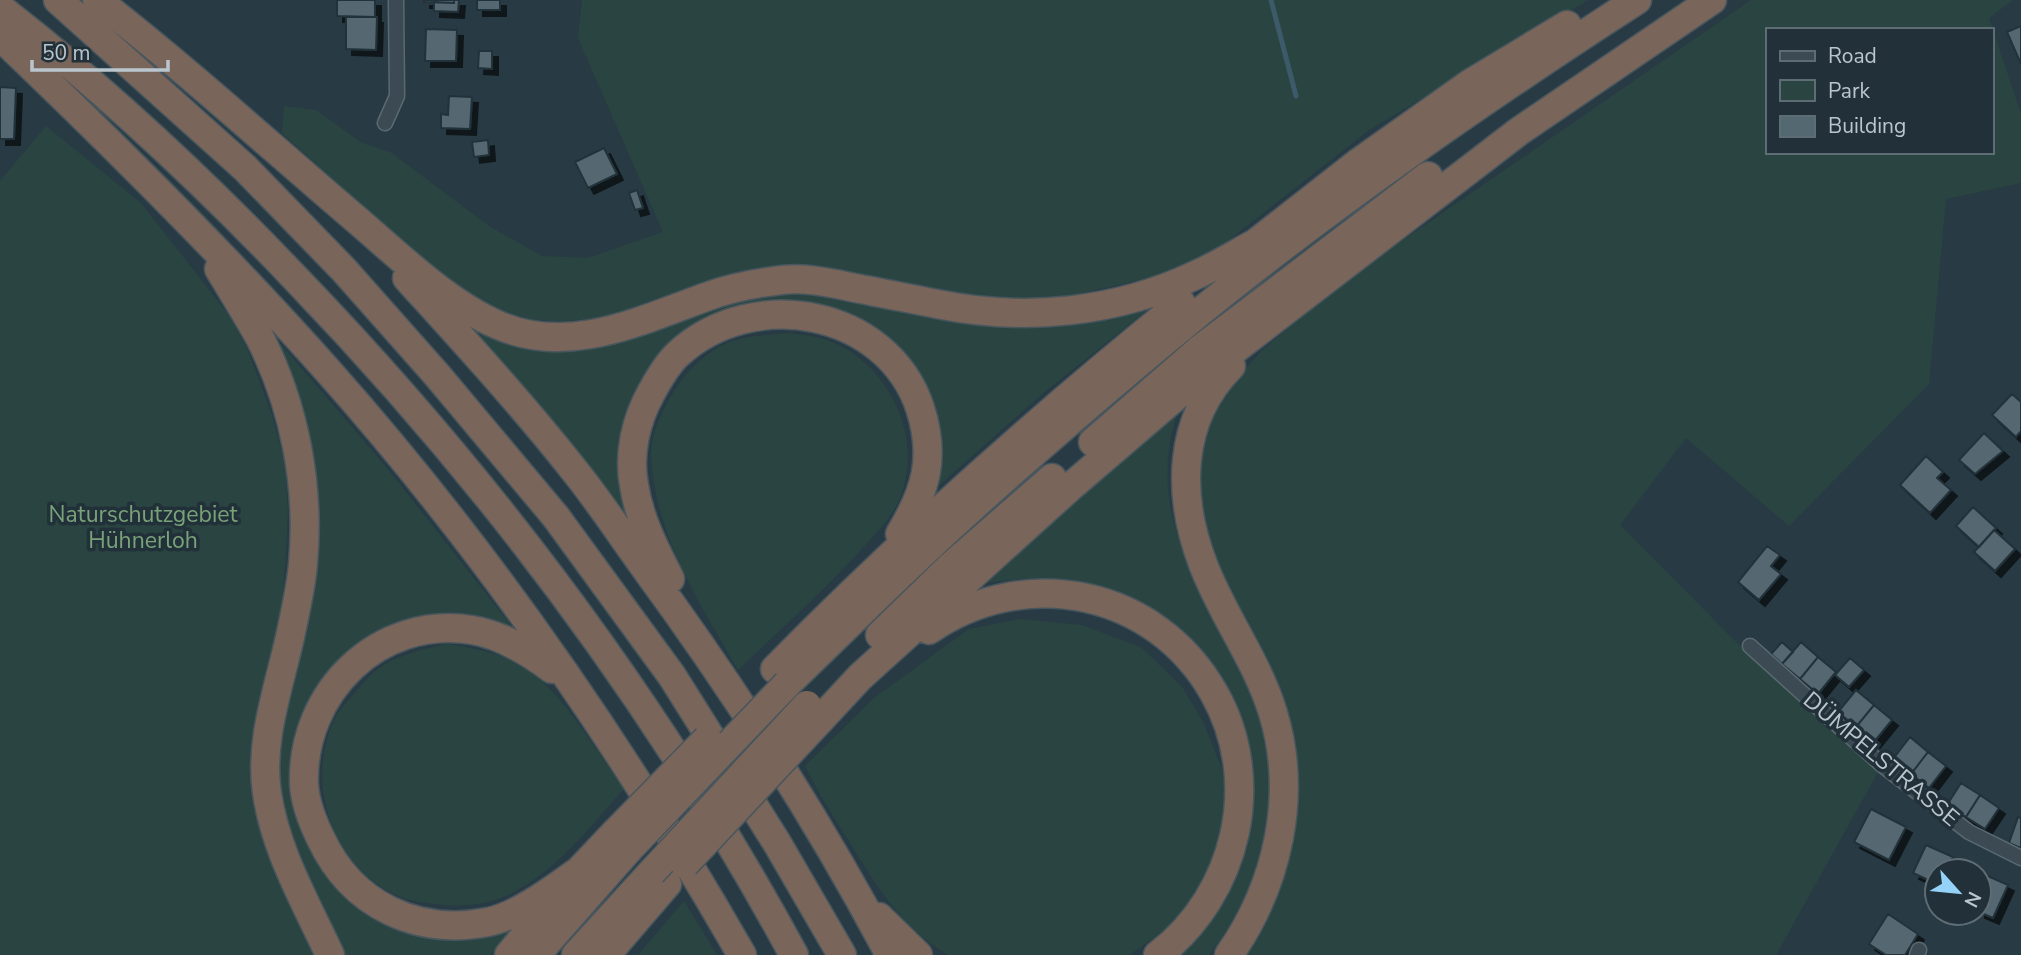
<svg xmlns="http://www.w3.org/2000/svg" width="2021" height="955" font-family="'Nunito Sans',sans-serif">
	<defs>
		<filter id="shadow"><feDropShadow dx="6" dy="6" stdDeviation="0" flood-color="#0009"/></filter>
	</defs>
	<rect width="100%" height="100%" fill="#283a44"/>
	<!-- green -->
	<path fill="#2a4541" fill-rule="evenodd" d="M582,0H1588L1369,130L1215,251L1152,277L1079,294L1044,299L1000,300L926,291L885,282C811,290 737,299 662,307C609,314 558,332 505,312C440,289 389,233 341,187C322,168 301,151 282,133L284,106L316,110L362,143L390,152L489,226L542,256L588,258L663,232L578,38Z
		M1751,0H2013L1989,18L2021,114V183L1946,199L1929,384L1789,526L1686,438L1620,525L1743,649L1878,772L1776,955H1241L1295,819L1207,545L1196,486L1202,445L1224,394L1261,351L1354,274ZM1767,30H1991V152H1767Z
		M46,126L141,203L228,314L247,348L272,415L285,464L288,510L286,555L282,607L252,751L251,778L256,809L275,869L313,955H0V181Z
		M815,293L854,300H1160L1042,394L936,488L919,383L776,302L754,303L731,308L703,320L652,364L638,387L623,426L633,527L533,399L462,316L499,335L736,298Z
		M261,321L387,468L517,633L421,620L394,624L366,640L295,742L290,767L296,818L306,842L317,862L334,883L355,903L519,921L491,955H344L314,897L282,820L277,750L312,593Z
		M790,333C802,335 816,336 827,340C858,351 881,375 895,403C909,431 912,466 901,496C892,518 875,534 860,551C821,593 779,631 738,670C703,608 662,547 653,475C651,463 650,449 653,438C656,424 663,411 670,398C682,376 703,354 727,343C746,335 770,335 790,333Z
		M1179,408C1137,526 1219,607 1258,711C1261,720 1262,731 1264,742C1267,758 1272,777 1271,794C1269,853 1244,909 1209,955H1176L1224,892L1233,708L1087,584L1053,578L1021,579L991,582L969,589Z
		M1020,619L1082,625L1142,648L1183,688L1204,724L1221,767L1227,798L1218,848L1191,901L1169,928L1129,955H948C899,924 879,890 849,841C833,817 818,792 805,766L874,698L969,629Z
		M448,644C471,648 495,652 516,662C558,684 596,751 624,789C592,824 563,863 521,888C495,904 465,908 435,904C423,902 409,901 398,896C332,868 303,780 336,716C340,709 347,702 353,695C362,684 374,670 387,663C406,653 428,648 448,644Z
		M684,901L717,955H638Z"/>
	<g fill="none" stroke-linecap="round" stroke-linejoin="round">
		<!-- stream -->
		<path stroke="#3c5a6a" stroke-width="5" d="M1271,0L1296,96"/>
	</g>
	<!-- building -->
	<path fill="#546871" stroke="#23323b" stroke-width="2" filter="url(#shadow)" d="M337,0H375V17L337,16Z
		M424,0H454V3L424,2Z
		M454,0H459L458,12L434,11V2L454,3Z
		M477,0H500V10H477Z
		M346,17H377L376,50L346,49Z
		M2021,26V64L2007,32Z
		M426,29L457,30L456,61H425Z
		M479,51H492V69L478,68Z
		M0,87L16,88L14,139H0Z
		M449,96L472,97L470,129L441,128V114L448,115Z
		M488,140L489,155L474,157L472,142Z
		M604,148L617,174L588,188L575,162Z
		M637,190L643,208L635,210L629,193Z
		M2012,394L2021,402V431L2016,437L1992,415Z
		M1984,433L2003,451L1975,474L1959,460Z
		M1926,456L1943,472L1937,478L1951,490L1930,513L1900,485Z
		M1973,507L1996,528L1979,547L1956,526Z
		M1994,530L2015,549L1995,571L1974,552Z
		M1767,546L1780,555L1771,566L1781,574L1759,600L1738,582Z
		M1782,642L1793,652L1782,664L1771,654Z
		M1801,642L1818,657L1800,679L1782,664Z
		M1818,657L1836,672L1818,694L1800,679Z
		M1850,658L1864,670L1849,687L1835,675Z
		M1856,690L1874,705L1856,727L1838,712Z
		M1874,705L1892,720L1874,742L1856,727Z
		M1910,737L1928,752L1911,774L1893,759Z
		M1928,752L1946,766L1929,788L1911,774Z
		M1961,783L1980,795L1966,817L1947,805Z
		M1980,795L1999,808L1985,829L1966,817Z
		M1871,809L1906,827L1889,860L1854,842Z
		M2018,817L2021,818V848L2009,843Z
		M1926,845L1953,857L1947,871H1937V884L1913,873Z
		M1979,872L2008,885L1993,918L1979,912Z
		M1888,914L1918,934L1905,955H1886L1869,944Z"/>
	<g fill="none" stroke-linecap="round" stroke-linejoin="round">
		<!-- minor casing -->
		<g stroke="#5b6971" stroke-width="17">
			<path id="minor" d="M385,123L397,96L396,0
				M1750,646L1882,765L1969,832L2021,858
				M1917,955L1919,950"/>
		</g>
		<!-- motorway casing -->
		<g stroke="#47565e" stroke-width="31">
			<path id="motorway" d="M58,0L245,168L344,270L437,375L556,517L672,676L777,843L842,955
				M97,0C187,70 270,146 357,220C399,256 447,303 498,325C569,356 639,321 706,297C730,288 756,283 782,280C811,277 838,285 866,290C890,295 913,299 937,304C1025,322 1116,313 1198,274C1218,265 1237,253 1256,243
				M0,8C107,91 206,184 299,282C494,485 660,708 794,955
				M0,36C113,144 225,255 329,372C487,550 624,749 742,955
				M1243,253L1358,163L1471,83L1567,25
				M219,269C233,292 247,315 260,338C295,407 310,487 303,564C301,588 295,613 290,637C279,687 259,741 267,793C275,850 306,903 330,955
				M407,278C464,341 522,404 574,470C599,501 620,533 643,565C734,689 818,819 890,955
				M1093,442L1199,350L1428,176
				M670,579C655,549 639,519 634,485C628,454 636,420 651,393C658,380 667,364 678,354C753,285 887,309 920,408C936,457 926,491 900,534
				M929,630C1025,564 1155,589 1214,693C1264,781 1237,895 1158,955
				M880,635L951,566L1052,478
				M552,669C528,651 502,635 472,630C379,615 301,692 304,784C305,802 313,823 321,839C352,905 417,936 488,922C518,916 555,888 580,870
				M775,669C903,539 1039,418 1181,303
				M787,684C838,635 889,584 941,536C1018,465 1097,397 1178,330C1323,210 1479,102 1637,0
				M820,720L860,677L1068,489L1195,380L1518,132L1712,0
				M879,917L918,955
				M509,955L580,870L616,832
				M536,955L629,849
				M576,955L652,872
				M606,955L667,884
				M1229,955C1278,885 1298,795 1273,713C1257,660 1222,615 1203,564C1177,496 1177,420 1231,366"/>
		</g>
		<!-- minor -->
		<use href="#minor" stroke="#3c4b53" stroke-width="14"/>
		<!-- motorway -->
		<use href="#motorway" stroke="#796559" stroke-width="28"/>
		<!-- motorway-bridge casing -->
		<g stroke="#47565e" stroke-width="31" stroke-linecap="butt">
			<path id="motorway-bridge" d="M616,832L707,739
				M629,849L787,684
				M685,864L820,720
				M652,872L807,705"/>
		</g>
		<!-- motorway-bridge -->
		<use href="#motorway-bridge" stroke="#796559" stroke-width="28"/>
	</g>
	<g text-anchor="middle" dominant-baseline="central" stroke-width="7" stroke-linejoin="round" paint-order="stroke">
		<!-- park labels -->
		<g font-size="23" fill="#79a278" stroke="#213039">
			<text x="143" y="514">Naturschutzgebiet<tspan x="143" dy="26">Hühnerloh</tspan></text>
		</g>
		<!-- street labels -->
		<g font-size="23" fill="#bac6cd" stroke="#213039">
			<text transform="translate(1881 759) rotate(40)">DÜMPELSTRASSE</text>
		</g>
	</g>
	<!-- legend -->
	<rect x="1766" y="28" width="228" height="126" fill="#213039" stroke="#5e6c74" stroke-width="2"/>
	<rect x="1780" y="51" width="35" height="10" fill="#3c4b53" stroke="#5e6c74" stroke-width="2"/>
	<text x="1828" y="63" font-size="21" fill="#bac6cd">Road</text>
	<rect x="1780" y="80" width="35" height="21" fill="#2a4541" stroke="#5e6c74" stroke-width="2"/>
	<text x="1828" y="98" font-size="21" fill="#bac6cd">Park</text>
	<rect x="1780" y="116" width="35" height="21" fill="#546871" stroke="#5e6c74" stroke-width="2"/>
	<text x="1828" y="133" font-size="21" fill="#bac6cd">Building</text>
	<!-- north arrow -->
	<g transform="translate(1958 892) rotate(117)"><circle r="33" fill="#213039" stroke="#5e6c74" stroke-width="2"/>
	<path d="M0-5L12 26L0 18L-12 26Z" fill="#94d3f7"/>
	<text y="-10" font-size="19" font-weight="bold" text-anchor="middle" fill="#bac6cd">N</text>
	</g>
	<!-- scale -->
	<path d="M32 60v10h136v-10" fill="none" stroke="#bac6cd" stroke-width="3.5"/>
	<text x="42" y="60" font-size="21" fill="#bac6cd" stroke="#213039" stroke-width="5" paint-order="stroke">50 m</text>
</svg>
